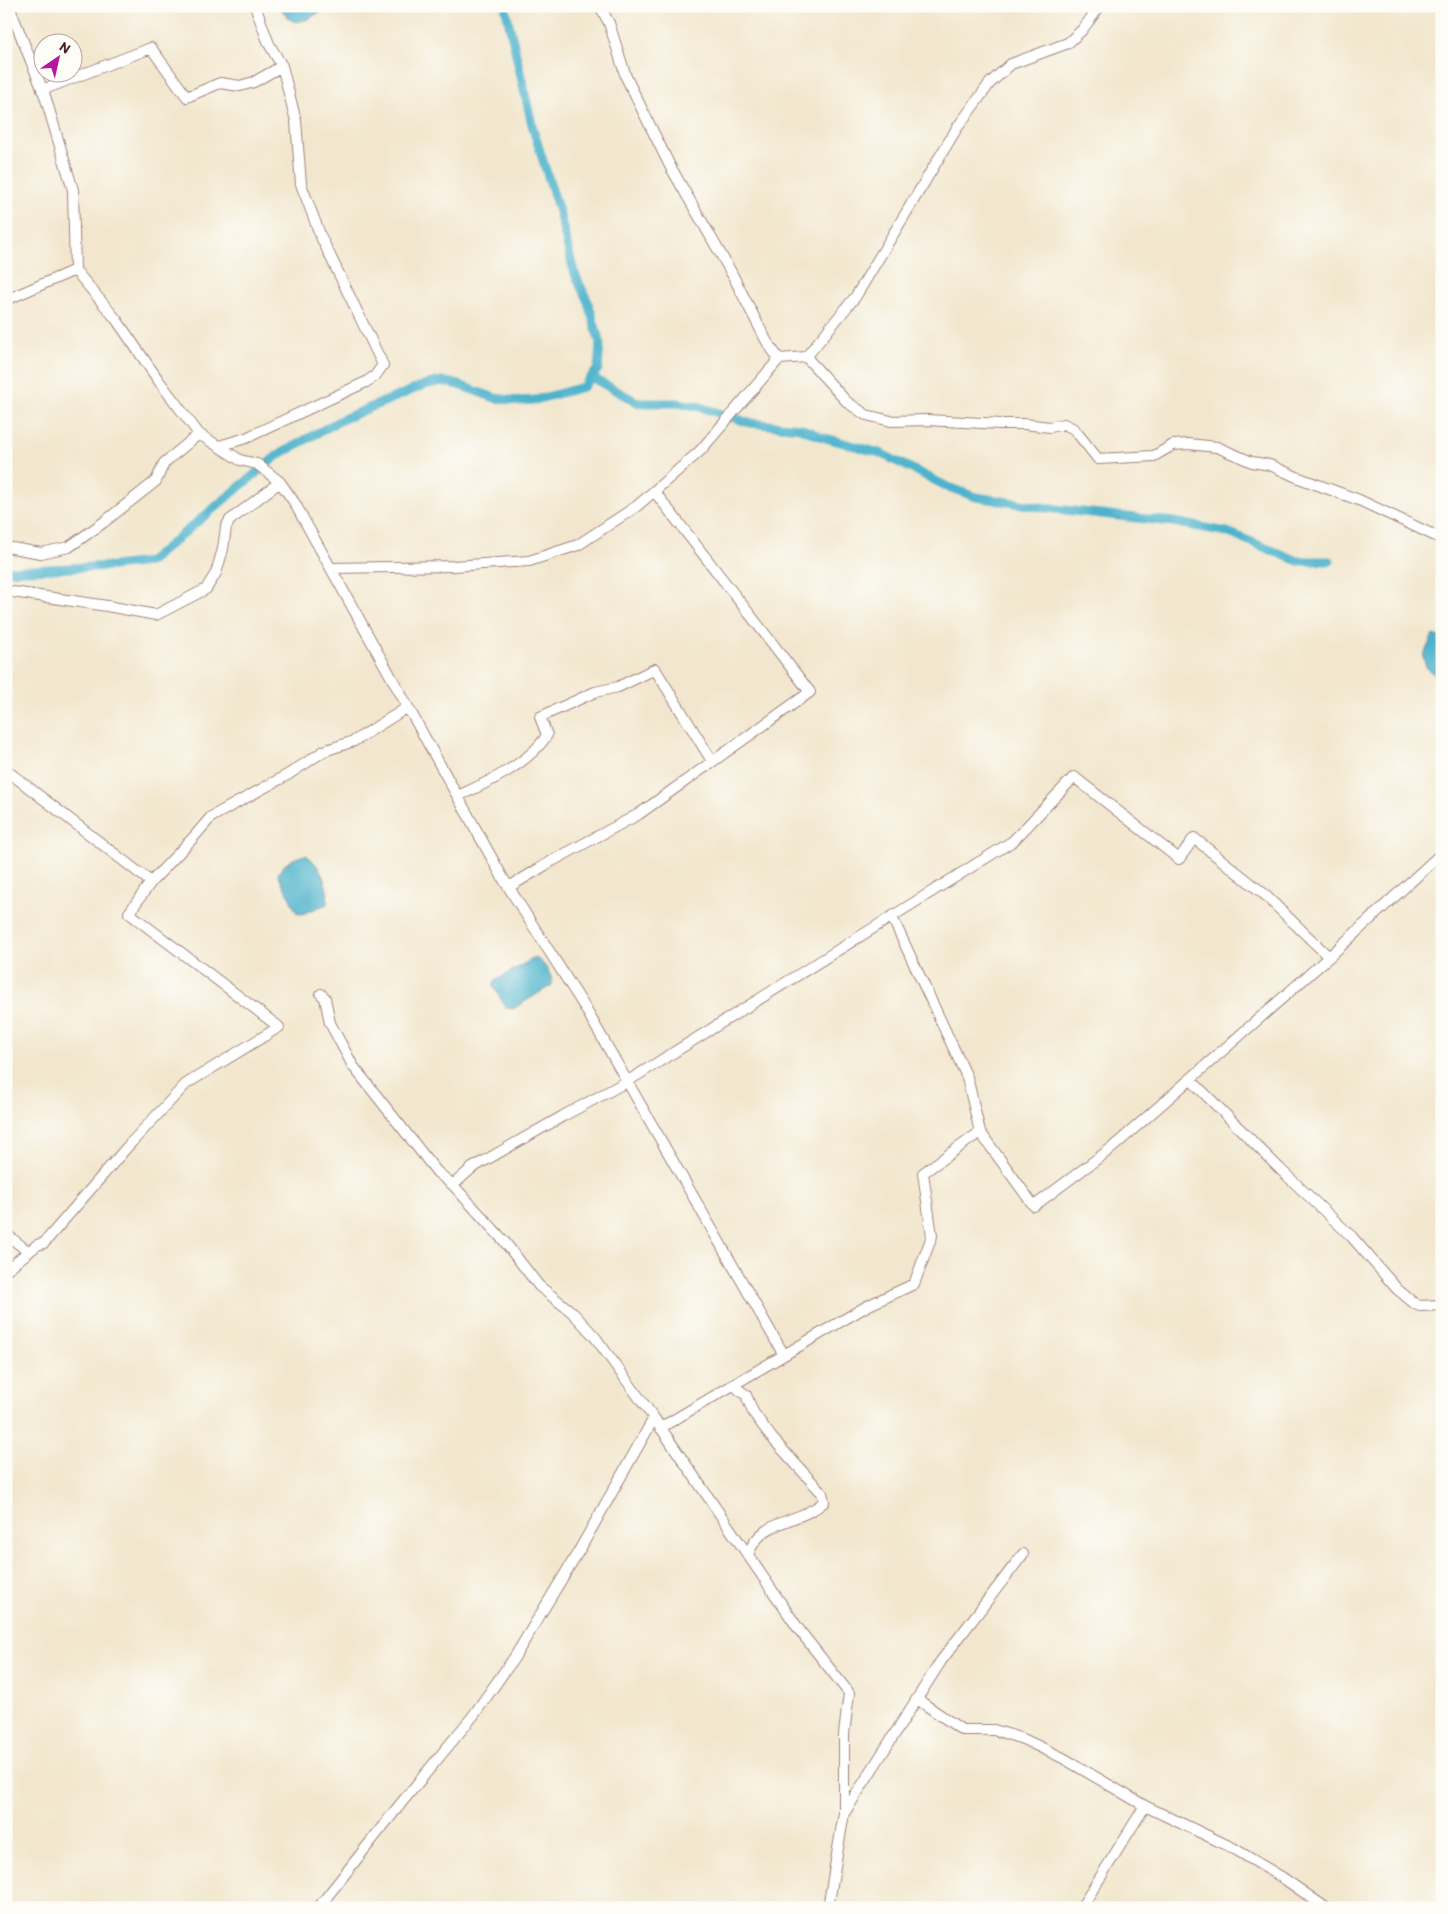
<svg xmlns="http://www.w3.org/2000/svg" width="1448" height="1914" font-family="Itim,sans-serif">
	<rect width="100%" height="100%" fill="#fdfcf7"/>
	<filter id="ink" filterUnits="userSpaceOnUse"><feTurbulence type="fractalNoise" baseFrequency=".02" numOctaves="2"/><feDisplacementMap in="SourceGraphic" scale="10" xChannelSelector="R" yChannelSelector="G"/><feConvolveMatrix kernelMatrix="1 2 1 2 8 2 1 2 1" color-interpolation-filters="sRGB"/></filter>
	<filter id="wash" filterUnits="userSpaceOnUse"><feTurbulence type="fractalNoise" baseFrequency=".0096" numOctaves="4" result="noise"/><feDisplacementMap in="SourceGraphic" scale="20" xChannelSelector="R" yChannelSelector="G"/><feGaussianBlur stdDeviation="1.12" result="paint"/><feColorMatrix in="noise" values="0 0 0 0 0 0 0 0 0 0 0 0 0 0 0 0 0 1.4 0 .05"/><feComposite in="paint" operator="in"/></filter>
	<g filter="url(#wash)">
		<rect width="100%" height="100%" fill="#f2e7ce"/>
		<!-- water -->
		<path fill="#4db3cc" stroke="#4c697c" d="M279,6H331L306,20L295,22L288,18Z
			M1433,635L1442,638V682L1426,667L1423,656Z
			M306,855C320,864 330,887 327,904L302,914L297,913L278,874C282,864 296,856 306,855Z
			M534,958C544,960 553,976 552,985L513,1009L506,1008L493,985L495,981Z"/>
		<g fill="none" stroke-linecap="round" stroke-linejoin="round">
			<!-- canal -->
			<path stroke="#4db3cc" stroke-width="9" d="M591,377L639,403H677L697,406L750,423L800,428L822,437L880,453L948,487L976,497L1047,508L1173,522L1227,532L1298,561H1330
				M6,571L113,566L149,562L278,455L341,420L424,385L442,381L459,385L495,398L518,401L535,400L583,387L598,369L600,343L588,302L574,272L558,208L533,129L505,6"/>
		</g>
	</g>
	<g filter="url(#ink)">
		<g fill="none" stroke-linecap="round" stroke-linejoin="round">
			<!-- minor casing -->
			<g stroke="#9e837c" stroke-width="12">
				<path id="minor" d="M9,6L45,96L73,190L75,270L116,319L159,381L199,434L240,460L257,464L280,482L294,502L504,880L584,1006L784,1355L867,1306L914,1284L932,1236L923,1173L980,1132L1034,1206L1113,1147L1329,957L1442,853
					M600,6L609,23L626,77L670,166L731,272L767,342L779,359L806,357L856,296L957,128L990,83L1011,64L1068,43L1082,30L1100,6
					M42,90L151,48L187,97L220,83L240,86L254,82L282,66
					M6,300L75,270
					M806,357L847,402L866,415L891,421L927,420L1001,424H1024L1050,427L1064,424L1074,429L1098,459L1154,456L1173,445L1189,444L1217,447L1252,462L1270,465L1299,478L1359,500L1442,539
					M219,446L246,438L366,382L375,376L383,365L321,237L301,184L296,121L282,66L269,44L255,6
					M6,547L41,553L69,547L104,522L156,481L164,463L199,434
					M331,568L453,566L529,561L578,545L637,506L700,451L779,359
					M6,591L107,606L156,615L206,589L216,573L223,549L226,527L230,520L280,482
					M6,770L151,882L129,913L279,1027L186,1084L128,1146L44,1243L37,1245L6,1270
					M458,796C487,783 530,763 547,735L540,717L595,692L618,687L655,669L712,761
					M151,882L192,839L211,817L289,774L324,751L354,741L408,707
					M509,887L552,861L639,814L810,692L654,491
					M892,917L967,1077L980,1132
					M321,994L325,998L330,1023L353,1066L437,1172L453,1185
					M1190,1079L1280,1169L1352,1237L1397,1289L1415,1304L1420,1306L1442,1305
					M6,1234L29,1252
					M737,1383L738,1389L746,1395L753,1412L772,1438L822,1493L824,1502C799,1524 760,1518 748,1555
					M660,1428L784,1355
					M917,1699L962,1730H994L1023,1739L1063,1758L1145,1806
					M845,1812L941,1661L1023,1554
					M318,1908L398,1807L473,1716L514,1658L580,1549L654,1418
					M828,1908L844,1813V1734L849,1693L800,1631L654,1418L595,1337L572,1312L539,1286L504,1241L453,1185L472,1168L563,1116L628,1081L1013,841L1074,777L1179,859L1194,838L1264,894L1329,957
					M1081,1908L1145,1806L1233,1848L1283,1878L1326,1908"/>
			</g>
			<!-- minor -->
			<use href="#minor" stroke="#fff" stroke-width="10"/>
		</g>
	</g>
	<!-- margin -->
	<rect width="1448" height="1914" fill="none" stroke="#fdfcf7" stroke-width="25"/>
	<!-- north arrow -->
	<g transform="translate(58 58) rotate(34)"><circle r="24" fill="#fdfcf7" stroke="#b5a4a5"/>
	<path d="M0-4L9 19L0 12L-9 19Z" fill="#b5179e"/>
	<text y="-8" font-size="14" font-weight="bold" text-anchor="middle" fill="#4a1f2b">N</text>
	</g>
</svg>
